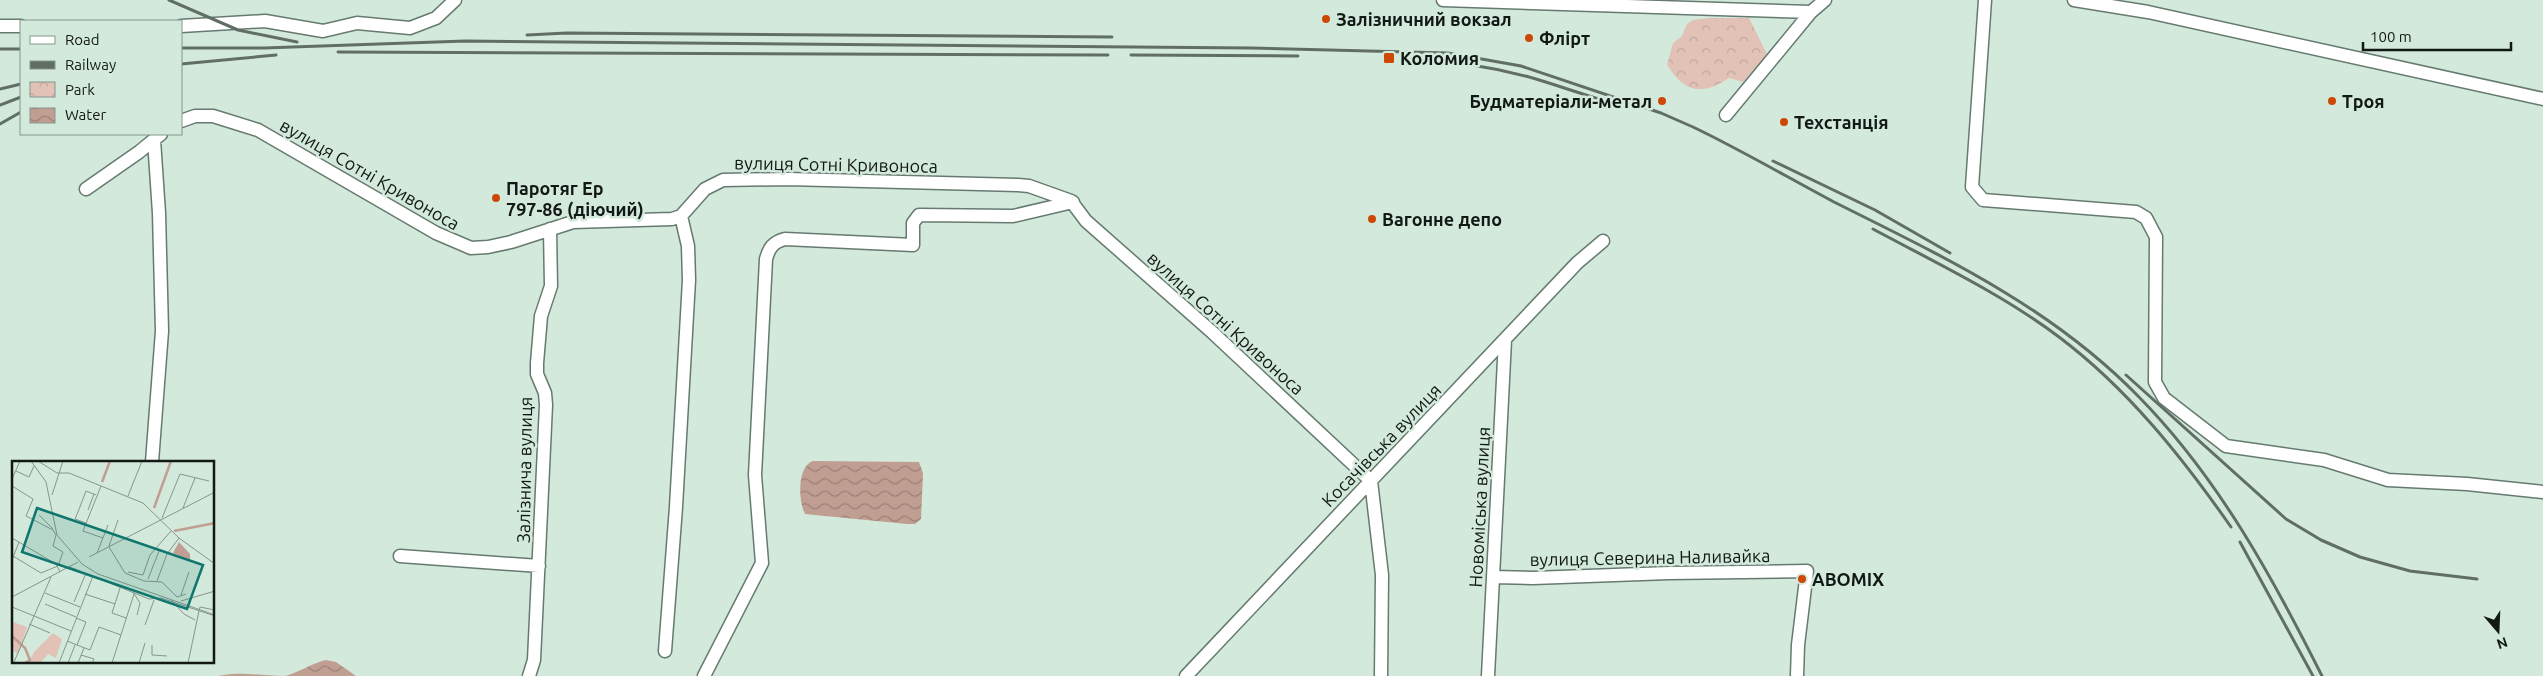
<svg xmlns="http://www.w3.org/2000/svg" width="2543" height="676" font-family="Ubuntu,sans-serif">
	<defs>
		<pattern id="park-crowns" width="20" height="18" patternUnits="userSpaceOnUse" patternTransform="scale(1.25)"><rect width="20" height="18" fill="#e2c2b7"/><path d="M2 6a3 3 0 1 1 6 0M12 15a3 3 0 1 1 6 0" fill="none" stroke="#c1a69c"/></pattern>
		<pattern id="water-waves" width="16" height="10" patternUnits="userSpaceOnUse" patternTransform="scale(1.25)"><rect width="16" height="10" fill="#c19e92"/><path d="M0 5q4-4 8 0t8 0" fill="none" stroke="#9b8076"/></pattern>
	</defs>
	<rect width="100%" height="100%" fill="#d3e9dc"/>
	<!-- park -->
	<path fill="url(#park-crowns)" d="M1709,18H1749L1767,54L1743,82L1729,78C1702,96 1685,93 1667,65L1673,43L1682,36L1687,24L1693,20Z"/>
	<!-- water -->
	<path fill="url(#water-waves)" d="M813,461L919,462L923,473L921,519L915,524H907L805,514C798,501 797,466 813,461Z
		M326,660L336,662L356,676H218C241,671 263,676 285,676C296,674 312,663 326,660Z"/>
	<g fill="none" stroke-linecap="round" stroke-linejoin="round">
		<!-- minor casing -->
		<g stroke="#667a6f" stroke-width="15">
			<path id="minor" d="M1443,0L1811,12
				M1985,0L1972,187L1983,200L2136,212L2146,218L2156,237L2155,382L2164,398L2226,446L2324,460L2388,480L2467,484L2543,492
				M2074,0L2148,12L2543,99
				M0,26H21
				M181,26L265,21L323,31L357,23L410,28L436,18L455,0
				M1726,115L1811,12L1825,0
				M181,121L195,116H213L258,130L436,233L471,248L488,247L511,242L573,222L672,219L681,216L705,189L723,180L788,179L1018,185L1029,186L1071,201L1086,221L1212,332L1371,481
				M86,189L139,152L161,134
				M152,462L162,331L159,213L154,140
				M1371,481L1382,575L1381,676
				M400,556L539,566
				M1493,577L1533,578L1669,573L1807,571L1798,645L1797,676
				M665,651L676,507L689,280L688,246L681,216
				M529,676L534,660L546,405L545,393L537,374V363L541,316L551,286L550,229
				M704,676L762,563L755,475L766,259C769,248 773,242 785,239L913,245V223L919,215L1013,216L1073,202
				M1186,676L1577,263L1603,241
				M1488,676L1505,340"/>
		</g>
		<!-- minor -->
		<use href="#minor" stroke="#fff" stroke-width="12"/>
		<!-- rail -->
		<path stroke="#616e66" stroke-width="3" d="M169,0L238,30L297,42
			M527,35L567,33L1112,37
			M181,48H264L465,41L1251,48L1448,53L1521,66L1661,113L1693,127C1741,150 1787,177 1834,202C1944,257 2051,307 2138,396C2217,476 2272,576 2322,676
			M0,49H21
			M338,52L1108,55
			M1131,55L1298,56
			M1411,59C1453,61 1495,67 1536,79C1559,86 1582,94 1605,101
			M181,64L276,55
			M0,89L21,84
			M0,105L21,97
			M0,124L21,112
			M1773,161L1875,210L1950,253
			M1873,229C1936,263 2002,294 2059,337C2128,389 2182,457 2231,527
			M2126,375L2286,519L2321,540L2360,557L2410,571L2477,579
			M2240,542L2313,676"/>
	</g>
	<!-- markers -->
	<g fill="#ce4805" stroke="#d3e9dc" stroke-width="2">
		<circle cx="1326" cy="19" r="5"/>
		<circle cx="1529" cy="38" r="5"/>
		<rect x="1383" y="52" width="12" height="12" rx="2.5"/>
		<circle cx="1662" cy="101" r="5"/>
		<circle cx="2332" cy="101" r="5"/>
		<circle cx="1784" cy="122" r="5"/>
		<circle cx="496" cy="198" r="5"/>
		<circle cx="1372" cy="219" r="5"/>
		<circle cx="1802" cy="579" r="5"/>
	</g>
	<g text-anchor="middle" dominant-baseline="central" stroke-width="5" stroke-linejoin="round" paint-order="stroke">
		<!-- poi labels -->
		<g font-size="18" font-weight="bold" fill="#121915" stroke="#d3e9dc" text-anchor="start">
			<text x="1336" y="19">Залізничний вокзал</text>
			<text x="1539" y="38">Флірт</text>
			<text x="1400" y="58">Коломия</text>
			<text x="1652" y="101" text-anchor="end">Будматеріали-метал</text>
			<text x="2342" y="101">Троя</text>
			<text x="1794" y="122">Техстанція</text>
			<text x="506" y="188">Паротяг Ер<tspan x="506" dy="21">797-86 (діючий)</tspan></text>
			<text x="1382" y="219">Вагонне депо</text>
			<text x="1812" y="579">ABOMIX</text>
		</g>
		<!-- street labels -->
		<g font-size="18" fill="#121915" stroke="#d3e9dc">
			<text transform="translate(836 164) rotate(1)">вулиця Сотні Кривоноса</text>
			<text transform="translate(370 174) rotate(30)">вулиця Сотні Кривоноса</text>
			<text transform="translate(1226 323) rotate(42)">вулиця Сотні Кривоноса</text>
			<text transform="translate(1381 445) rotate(-46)">Косачівська вулиця</text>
			<text transform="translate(524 470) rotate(-89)">Залізнича вулиця</text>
			<text transform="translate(1479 507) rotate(-87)">Новоміська вулиця</text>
			<text transform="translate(1650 557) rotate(-1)">вулиця Северина Наливайка</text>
		</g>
	</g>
	<!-- overview -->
	<g transform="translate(12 461)">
		<rect width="202" height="202" fill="#d3e9dc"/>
		<path d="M41,172L50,178L44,197L36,193L28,202H17L22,191Z" fill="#e2c2b7"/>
		<path d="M0,156L1,161L15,166L6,193L0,189Z" fill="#e2c2b7"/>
		<path d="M167,81L178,93V99L161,92Z" fill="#c19e92"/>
		<path fill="none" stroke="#c19e92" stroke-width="2.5" d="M90,21L98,0M142,47L159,0M162,70L203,62M0,175L13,187L18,199L13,202"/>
		<path fill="none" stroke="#86968c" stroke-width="1" d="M19,0L34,21L45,74L70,103L86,113L203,154M26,0L45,12H57L131,42L167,77L203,103M4,10L17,16L22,5M0,18L8,0M0,25L21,38L14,55L41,69L44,74L41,85L51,91L46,105L29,112L1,95M89,25L71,70L91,77M40,34L51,0M116,35L130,0M171,47L183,17M76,49L82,33M27,54L41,68M150,57L168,13L197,20M74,62L63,58L66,51L74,30L84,34M0,77L44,103L48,111M97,85L106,59M97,86L113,112L132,120L150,121L165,136L174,133M85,92L96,64M77,96L203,31M0,99L7,81M58,106L137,138L149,137L203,155M116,111L131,114L138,94L159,70M136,118L147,90M145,120L155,93L167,77M108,127L100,152L114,157M121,131L128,142L125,154M33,132L68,146M73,133L103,143M169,134L177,111M0,136L66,101M159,139L172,153L183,159M169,140L203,130M62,141L74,112M33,143L64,156M0,146L59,170M187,150L188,146L203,149M64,157L74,161L65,184M17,163L38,172M133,164L142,139M55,180L78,189L87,166L109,174M140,184V194L155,195M69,194L82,198L80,202M2,201L39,116M47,202L81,115M56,202L63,184M66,202L72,187M100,202L122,133M127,202L133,182M176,202L187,150"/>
		<path fill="#0f766e" fill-opacity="0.15" stroke="#0f766e" stroke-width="2.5" d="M25,47L191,104L175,148L10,91Z"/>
		<rect width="202" height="202" fill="none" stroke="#121915" stroke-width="2.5"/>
	</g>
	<!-- legend -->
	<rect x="20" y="20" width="162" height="115" fill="#d3e9dc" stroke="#86968c"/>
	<rect x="30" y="36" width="25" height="8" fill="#ffffff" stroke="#86968c"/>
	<text x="65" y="45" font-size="15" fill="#121915">Road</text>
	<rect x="30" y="61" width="25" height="8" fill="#616e66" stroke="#86968c"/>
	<text x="65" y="70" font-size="15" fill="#121915">Railway</text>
	<rect x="30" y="82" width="25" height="15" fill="url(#park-crowns)" stroke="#86968c"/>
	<text x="65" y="95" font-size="15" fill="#121915">Park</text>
	<rect x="30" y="108" width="25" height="15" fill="url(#water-waves)" stroke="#86968c"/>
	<text x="65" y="120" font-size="15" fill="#121915">Water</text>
	<!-- north arrow -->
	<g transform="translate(2498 631) rotate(161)" stroke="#d3e9dc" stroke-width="4" paint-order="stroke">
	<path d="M0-4L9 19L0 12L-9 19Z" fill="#121915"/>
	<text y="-8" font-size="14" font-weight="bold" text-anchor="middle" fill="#121915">N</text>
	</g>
	<!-- scale -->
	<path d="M2363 42v8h148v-8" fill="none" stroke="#121915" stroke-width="2.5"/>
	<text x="2370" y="42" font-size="15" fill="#121915" stroke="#d3e9dc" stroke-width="4" paint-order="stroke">100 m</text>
</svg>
